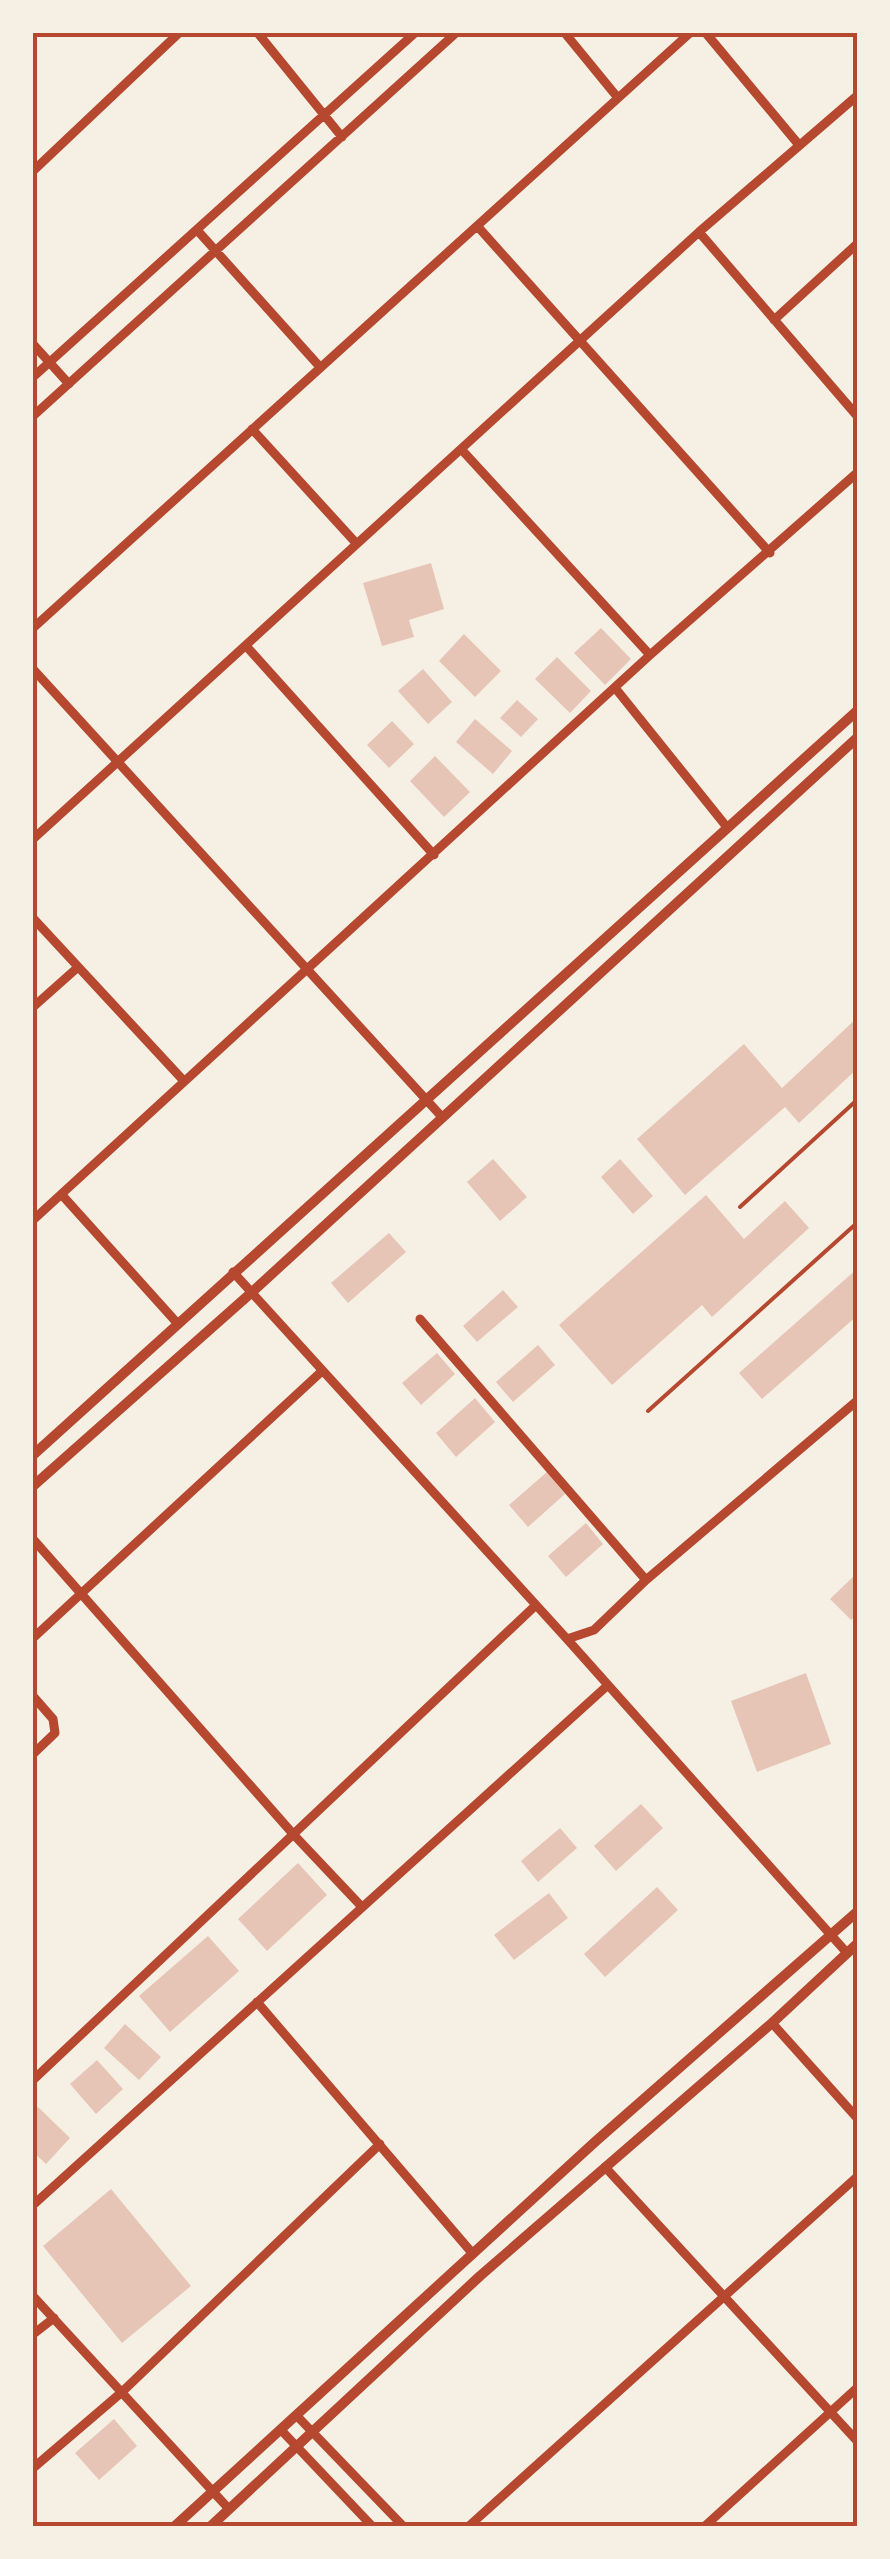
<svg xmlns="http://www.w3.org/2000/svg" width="890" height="2559" font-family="Figtree,sans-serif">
	<rect width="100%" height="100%" fill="#f6efe4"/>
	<!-- building -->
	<path fill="#e6c5b7" d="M431,563L444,609L409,620L414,637L382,646L363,583Z
		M601,628L631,659L605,685L574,653Z
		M464,634L501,671L475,697L439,661Z
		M557,657L591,691L570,713L535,679Z
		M423,669L452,702L428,724L398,691Z
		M517,700L538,719L521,737L500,718Z
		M475,719L512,751L493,774L456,742Z
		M392,721L414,744L389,768L367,745Z
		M435,756L470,792L444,817L410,781Z
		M858,1017V1068L799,1123L785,1107L685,1195L637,1139L744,1044L782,1088Z
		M493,1159L527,1197L500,1221L467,1182Z
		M620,1159L653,1196L633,1214L601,1177Z
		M706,1195L744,1239L785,1201L809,1228L712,1317L702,1305L612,1385L559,1325Z
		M389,1233L406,1252L348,1303L331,1283Z
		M858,1268V1315L762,1399L739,1373Z
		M503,1290L518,1307L477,1342L463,1326Z
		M538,1345L555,1365L513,1402L496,1382Z
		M437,1353L455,1374L421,1405L402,1383Z
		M475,1398L495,1422L456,1457L436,1433Z
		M547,1472L565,1494L528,1527L509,1505Z
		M586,1523L603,1544L566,1577L548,1556Z
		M858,1572V1613L851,1620L830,1599Z
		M806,1673L831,1744L757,1772L731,1701Z
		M641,1804L663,1828L616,1871L594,1846Z
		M560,1828L577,1848L538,1882L521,1861Z
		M298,1863L327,1895L267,1951L238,1919Z
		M657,1887L678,1910L605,1977L584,1954Z
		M549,1893L568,1918L514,1960L494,1935Z
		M208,1936L239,1971L170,2032L139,1996Z
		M125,2024L161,2057L139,2080L104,2048Z
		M97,2060L123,2089L96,2114L70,2084Z
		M38,2107L70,2138L46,2164L32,2151V2113Z
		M111,2189L191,2286L122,2343L43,2246Z
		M114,2419L137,2446L99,2480L75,2453Z"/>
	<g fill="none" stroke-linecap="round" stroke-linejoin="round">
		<!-- service -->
		<path stroke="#b5482f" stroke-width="4" d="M740,1207L858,1099
			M648,1411L858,1222"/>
		<!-- minor -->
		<path stroke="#b5482f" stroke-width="9" d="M257,32L342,137
			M564,32L618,98
			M705,32L799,145
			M32,172L180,32
			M479,228L770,553
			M197,230L320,367
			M699,232L858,417
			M774,320L858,243
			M32,343L69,384
			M32,378L416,32
			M32,417L457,32
			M252,429L356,543
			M461,449L650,655
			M32,629L691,32
			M247,647L434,855
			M32,668L442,1117
			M616,689L726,826
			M32,840L699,232L858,95
			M32,917L183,1080
			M32,1008L77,968
			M62,1195L178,1324
			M32,1221L650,655L858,472
			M233,1272L567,1639L847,1953
			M420,1319L646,1580
			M32,1538L294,1835L362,1907
			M32,1639L321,1372
			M567,1639L594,1630L646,1580L858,1400
			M32,1695L53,1719L55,1733L32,1755
			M257,2002L473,2254
			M772,2023L858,2119
			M32,2081L536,1605
			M605,2167L858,2442
			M32,2206L608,1685
			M32,2295L229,2509
			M32,2335L54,2318
			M297,2416L403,2526
			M281,2430L372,2526
			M32,2469L122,2392L380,2144
			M469,2526L858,2176
			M705,2526L858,2387"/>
		<!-- tertiary -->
		<path stroke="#b5482f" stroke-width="10" d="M32,1456L858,710
			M32,1487L251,1293L858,737
			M175,2526L596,2141L858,1911
			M211,2526L480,2276L772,2023L858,1943"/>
	</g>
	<!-- border -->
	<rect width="890" height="2559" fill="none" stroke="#f6efe4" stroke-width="70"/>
	<rect x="35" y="35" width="820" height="2489" fill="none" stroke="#b5482f" stroke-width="4"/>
</svg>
